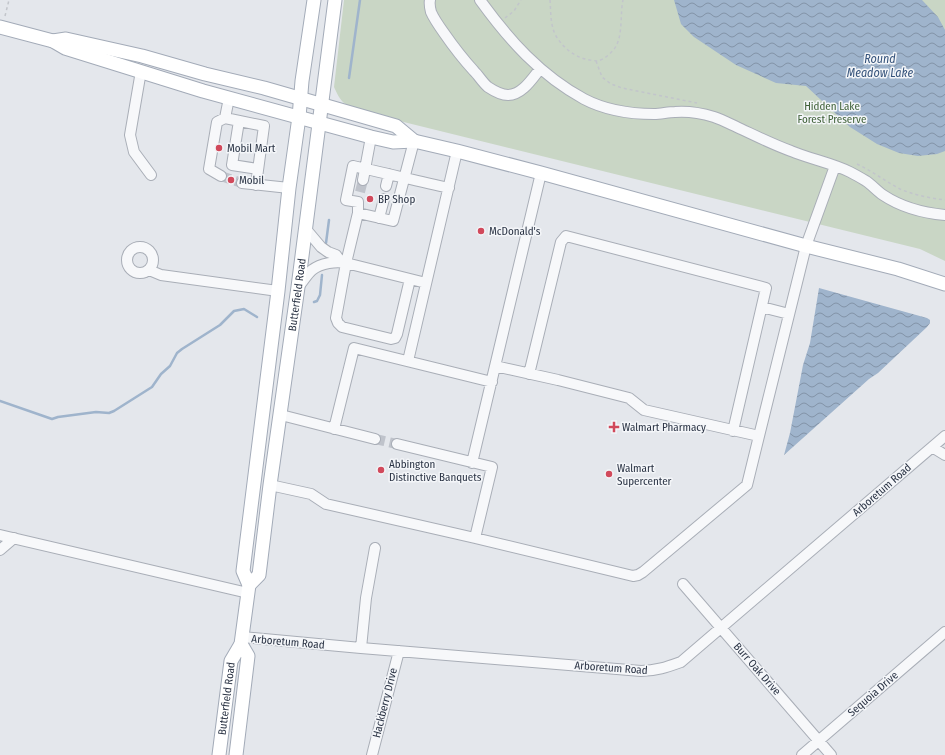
<svg xmlns="http://www.w3.org/2000/svg" width="945" height="755" font-family="'Fira Sans Condensed',sans-serif">
	<defs>
		<pattern id="water-waves" width="16" height="10" patternUnits="userSpaceOnUse"><rect width="16" height="10" fill="#9fb4cc"/><path d="M0 5q4-4 8 0t8 0" fill="none" stroke="#8293a7"/></pattern>
	</defs>
	<rect width="100%" height="100%" fill="#e4e7ec"/>
	<!-- green -->
	<path fill="#c9d6c5" d="M344,0H945V261L920,249L359,111C344,104 341,103 334,87Z"/>
	<!-- water -->
	<path fill="url(#water-waves)" d="M674,0H922L938,17L945,30V151L937,154L918,156L899,153L877,144L850,127L806,86L776,83L736,65L694,37L681,24Z
		M819,288L927,318L930,320V323L927,327L878,373L869,379L784,455L790,433L803,365L810,343Z"/>
	<g fill="none" stroke-linecap="round" stroke-linejoin="round">
		<!-- stream -->
		<path stroke="#9fb4cc" stroke-width="2.5" d="M349,78L360,0
			M326,243L329,220
			M314,302L317,301L320,295L322,275
			M0,401L52,419L58,417L96,412L109,413L114,411L152,387L161,374L170,366L177,353L182,349L220,325L234,311L244,309L257,317"/>
		<!-- minor-tunnel -->
		<path stroke="#bfc3cb" stroke-width="10" stroke-dasharray="10 5" stroke-linecap="butt" d="M221,176L242,183
			M360,192L363,180
			M375,439L397,444"/>
		<!-- minor casing -->
		<g stroke="#a9aeb7" stroke-width="12">
			<path id="minor" d="M430,0C429,4 430,8 431,12C434,19 439,26 444,33C453,46 463,59 474,71C479,76 483,83 488,87C494,91 501,95 508,95C522,95 532,79 540,69
				M480,0C509,40 540,75 584,99C605,110 630,114 654,114C661,114 668,112 675,112C688,111 701,113 714,117C723,120 732,125 741,129C758,137 774,145 791,151C810,159 832,163 850,172C856,175 861,178 866,181C872,185 877,191 883,195C901,207 923,213 945,215
				M141,71L130,135L134,152L151,175
				M229,98L225,118L264,126L256,185
				M239,121L232,165L258,169
				M414,141L393,221L358,213V202L346,200L353,166C385,173 417,181 449,188
				M221,176L209,169L217,122L225,118
				M363,180L371,137
				M242,183L289,188
				M386,186L389,174
				M358,213L346,263L426,283
				M379,218L384,199
				M305,228L321,247L328,252L336,255L341,262
				M127 260a13 13 0 1 1 26 0a13 13 0 1 1-26 0Z
				M149,270L161,275L278,291
				M298,287C303,282 307,274 312,270C321,263 336,261 346,263L336,318L338,323L342,327L391,339L395,338L397,334L410,279
				M762,307L789,314
				M408,361L457,151
				M495,366L558,380L629,398L644,410L759,436L806,246L835,166
				M529,374L561,242L566,236L766,288L733,431
				M281,415L375,439
				M334,429L354,348L492,382
				M397,444L492,467L475,538
				M932,447L945,455
				M472,463L541,173
				M270,485L311,494L326,504L475,538L633,576L638,575L643,572L747,485L759,436
				M0,535L248,593
				M0,550L14,538
				M683,584L831,755
				M242,637L361,648L641,671C656,671 667,667 681,662L945,436
				M361,648L366,598L375,548
				M372,755L399,651
				M802,755L945,632"/>
		</g>
		<!-- major casing -->
		<g stroke="#a3abb8" stroke-width="15">
			<g id="major">
				<path d="M0,27L53,41L65,48L203,91L371,137L393,142L414,141L457,151L541,173L806,246L898,269L945,284"/>
				<path d="M53,41L66,39L142,56L205,74L264,88L396,126L414,141"/>
				<path id="s1" d="M249,585L259,575L270,485L298,287L335,0"/>
				<path id="s2" d="M219,755L231,661L241,644L249,585L243,571L278,291L289,188L299,117L302,81L314,0"/>
				<path d="M236,755L248,656L241,644"/>
			</g>
		</g>
		<!-- path -->
		<path stroke="#c2c5cb" stroke-width="1.5" stroke-dasharray="3 3" stroke-linecap="butt" d="M550,0C551,12 550,25 556,36C564,49 576,58 590,60C591,60 596,61 597,61C604,60 613,52 616,46C623,34 620,13 623,0
			M5,16L9,0
			M505,18L514,11L521,0
			M596,61L602,77L611,84L622,88L697,103
			M857,164C872,171 885,181 900,189C914,195 930,198 945,200"/>
		<!-- minor -->
		<use href="#minor" stroke="#f7f8fa" stroke-width="10"/>
		<!-- major -->
		<use href="#major" stroke="#fff" stroke-width="13"/>
	</g>
	<!-- markers -->
	<g fill="#d1495b" stroke="#f4f6f9" stroke-width="1.5">
		<circle cx="219" cy="148" r="4"/>
		<circle cx="231" cy="180" r="4"/>
		<circle cx="370" cy="199" r="4"/>
		<circle cx="481" cy="231" r="4"/>
		<path d="M612 421h4v4h4v4h-4v4h-4v-4h-4v-4h4z"/>
		<circle cx="381" cy="470" r="4"/>
		<circle cx="609" cy="474" r="4"/>
	</g>
	<g text-anchor="middle" dominant-baseline="central" stroke-width="3" stroke-linejoin="round" paint-order="stroke">
		<!-- park labels -->
		<g font-size="11" fill="#3f6138" stroke="#f4f6f9">
			<text x="832" y="106">Hidden Lake<tspan x="832" dy="13">Forest Preserve</tspan></text>
		</g>
		<!-- poi labels -->
		<g font-size="11" fill="#2b3445" stroke="#f4f6f9" text-anchor="start">
			<text x="227" y="148">Mobil Mart</text>
			<text x="239" y="180">Mobil</text>
			<text x="378" y="199">BP Shop</text>
			<text x="489" y="231">McDonald's</text>
			<text x="622" y="427">Walmart Pharmacy</text>
			<text x="389" y="464">Abbington<tspan x="389" dy="13">Distinctive Banquets</tspan></text>
			<text x="617" y="468">Walmart<tspan x="617" dy="13">Supercenter</tspan></text>
		</g>
		<!-- street labels -->
		<g font-size="11" fill="#2b3445" stroke="#f4f6f9">
			<text stroke="none"><textPath href="#s1" startOffset="297">Butterfield Road</textPath></text>
			<text transform="translate(882 490) rotate(-41)">Arboretum Road</text>
			<text transform="translate(288 642) rotate(5)">Arboretum Road</text>
			<text transform="translate(611 668) rotate(4)">Arboretum Road</text>
			<text transform="translate(757 669) rotate(49)">Burr Oak Drive</text>
			<text transform="translate(873 694) rotate(-41)">Sequoia Drive</text>
			<text stroke="none"><textPath href="#s2" startOffset="57">Butterfield Road</textPath></text>
			<text transform="translate(385 703) rotate(-76)">Hackberry Drive</text>
		</g>
		<!-- water labels -->
		<g font-size="12" font-style="italic" fill="#34527a" stroke="#f4f6f9">
			<text x="880" y="59">Round<tspan x="880" dy="14">Meadow Lake</tspan></text>
		</g>
	</g>
</svg>
